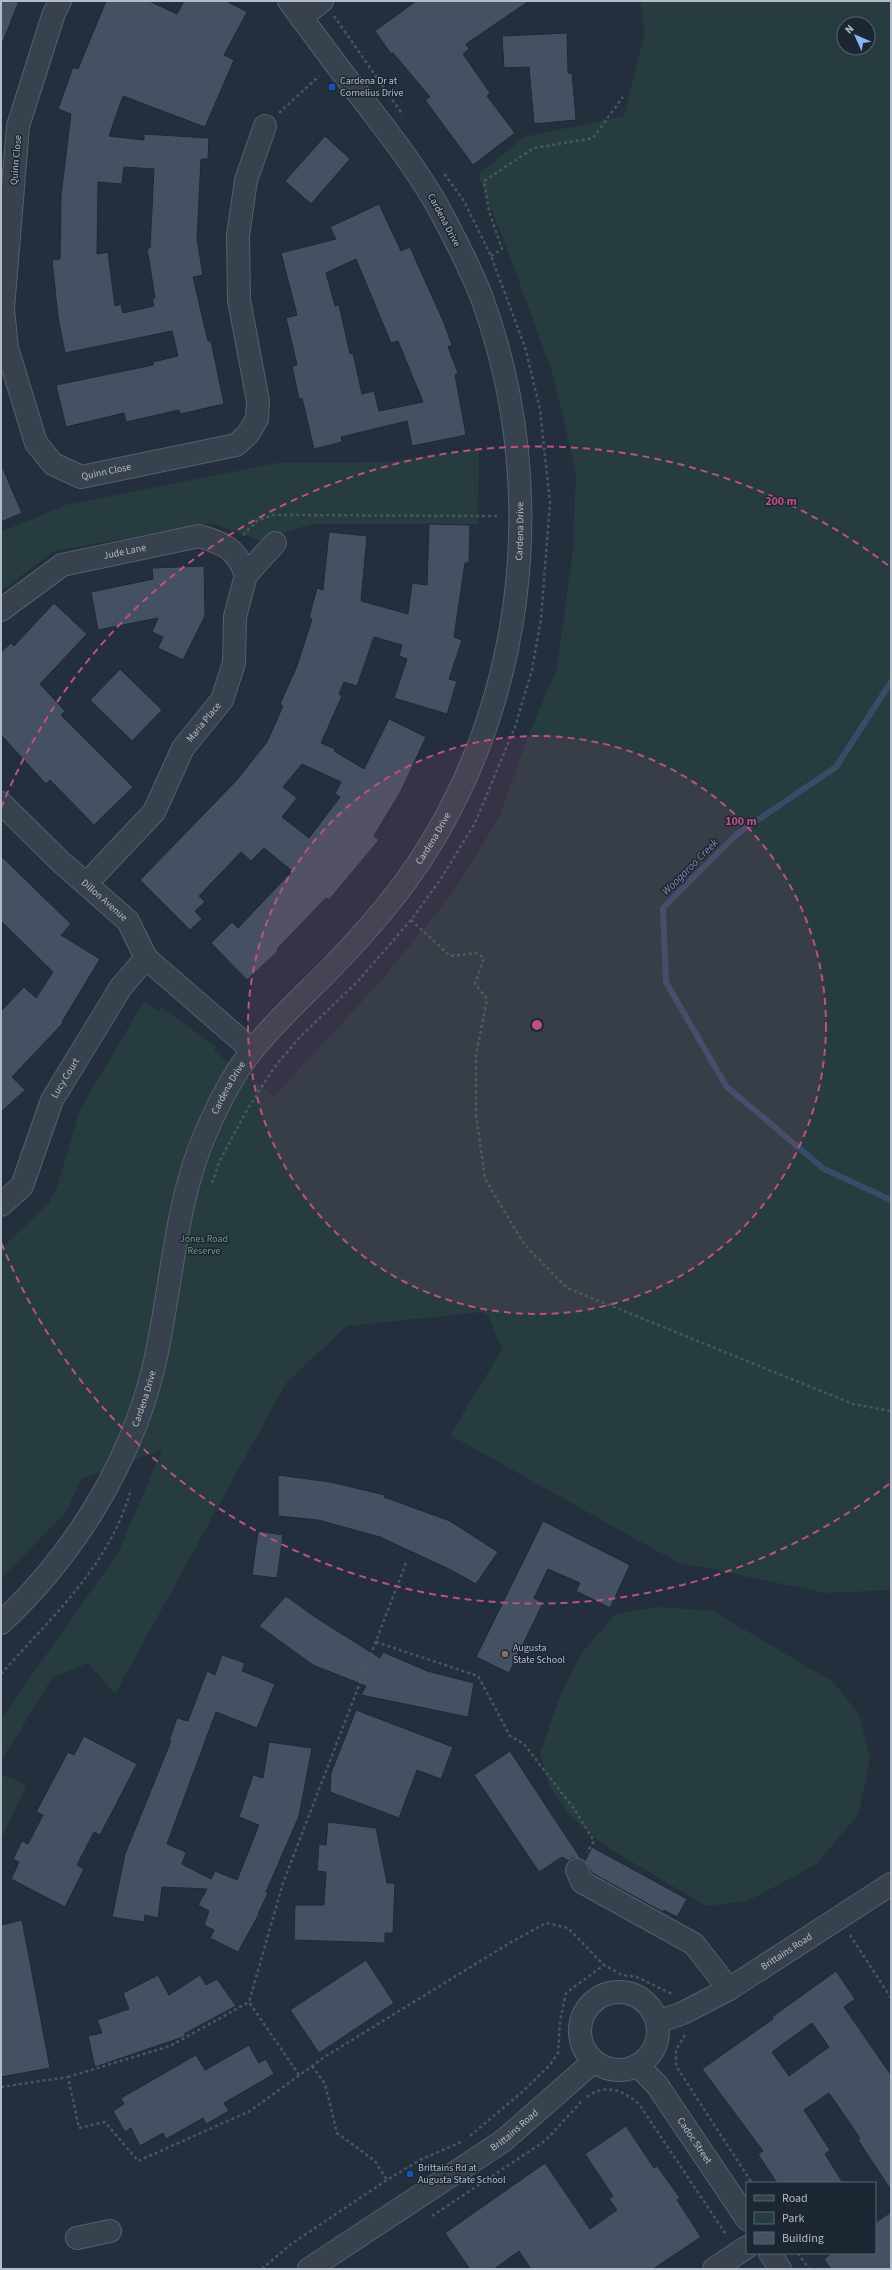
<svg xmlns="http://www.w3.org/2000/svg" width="892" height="2270" font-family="'Source Sans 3',sans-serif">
	<rect width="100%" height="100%" fill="#242f3e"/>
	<!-- green -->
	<path fill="#263c3f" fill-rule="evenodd" d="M640,1H891V1590L825,1593L677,1562L450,1435L502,1349L488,1315L482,1312L347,1326L286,1383L115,1694L88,1663L52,1678L1,1762V1719L118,1553L162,1450L81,1479L67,1511L1,1579V1249L49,1203L58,1184L80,1110L144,1001L158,1011L161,1007L216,1047L214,1051L274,1096L380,982L452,894L499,817L528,737L557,668L573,550L576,473L553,375L512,262L478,175L524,137L624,116L645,33ZM844,24H868V48H844Z
		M479,449L478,524H312L259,540L211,523L54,551L1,591V532L66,505L277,463L387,462Z
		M657,1607L713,1611L833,1682L859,1714L870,1758L859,1813L817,1864L748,1901L706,1906L605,1846L569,1815L550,1787L540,1754L558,1701L580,1655L615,1614Z
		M1,1774L26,1785L4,1834H1Z"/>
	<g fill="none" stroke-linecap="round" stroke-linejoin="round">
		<!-- stream -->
		<path stroke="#394c67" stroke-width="6" d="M891,682L836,767L737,834L663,908L666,982L726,1086L824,1169L891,1200"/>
	</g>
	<!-- building -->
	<path fill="#455162" stroke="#1f2835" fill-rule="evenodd" d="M1,1H19L2,44H1Z
		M106,1H149L177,14L184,1H226L247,12L224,55L234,60L205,127L123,96L109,136L144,140V134L209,138L208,159H201L197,239L203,275L193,277L208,341H211L224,404L180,414L179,410L126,422L124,413L66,427L56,385L153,365V362L178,356L172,331L65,353L58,317L52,260L60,259L61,195L71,114L58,109L73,67L78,69ZM124,167L154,169L150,248H147L155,298L152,299L154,306L123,313L121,304L115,306L108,252L97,254L98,182L122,184Z
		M416,1H529L466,44L469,49L463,54L490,93L487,96L515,133L473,165L425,100L430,97L393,53L391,54L375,31Z
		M567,33L568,73H572L576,120L534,124L529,67L504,68L502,36Z
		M325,136L350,159L311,204L285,181Z
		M379,204L401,251L410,247L444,323L452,345L448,347L458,373L455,375L466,435L412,446L407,421L341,437L342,442L314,449L302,398L299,399L292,366L297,365L286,318L297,315L281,253L336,239L330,227ZM356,259L391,343L398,341L423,402L379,411L374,391L362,394L353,353L350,354L339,305L335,306L326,273Z
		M1,464L22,513L1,522Z
		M429,524L470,525L469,563H465L454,637L462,640L449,679L457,681L447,714L394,698L407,659L399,656L402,645L374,637L357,686L344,682L339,694L342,696L321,743L335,749L334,751L364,769L389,719L426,737L401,791L374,836L379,840L329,900L326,898L277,949L278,951L247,980L211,943L232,922L238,928L292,871L264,848L251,861L241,852L199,896L205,902L195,911L202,919L190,930L140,880L236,781L267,742L283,706L280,704L297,666L312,619L309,618L317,588L323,590L329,532L367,536L361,601L408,614L412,583L427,585ZM302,764L341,782L335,794L340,797L309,838L282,817L297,798L283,787Z
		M204,566L205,616L183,660L158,648L163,637L152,632L158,618L98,630L91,592L153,579L152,568Z
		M54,603L87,634L40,684L65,711L61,715L133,787L94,825L50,780L46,784L1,735V652L11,643L14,646Z
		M120,669L162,710L132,741L90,700Z
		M1,856L71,924L61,935L100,959L62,1022L63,1023L12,1077L25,1090L1,1112V1011L24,987L36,998L53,972L1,921Z
		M278,1475L330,1482L385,1495L384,1497L450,1521L498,1552L476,1584L451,1570L380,1537L318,1520L278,1516Z
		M543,1521L630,1565L610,1608L576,1591L580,1583L548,1569L534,1598L543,1603L509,1673L476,1657Z
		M258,1531L283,1535L277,1578L252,1575Z
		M286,1596L315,1617L380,1658L383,1652L427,1671L474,1683L468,1717L361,1695L366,1686L313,1665L259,1626Z
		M222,1655L245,1663L242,1671L275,1684L257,1728L216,1712L167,1844L186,1852L182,1864L211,1879L215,1871L237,1880L259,1825L239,1817L253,1775L263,1778L269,1742L312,1748L299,1816L266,1892L268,1893L258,1914H259L238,1952L210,1938L214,1930L204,1925L209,1911L198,1905L207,1889L162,1887L158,1918L145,1915L144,1922L112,1917L125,1854L171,1741H169L177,1718L188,1721L207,1671L215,1675Z
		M356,1710L453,1747L441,1779L417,1770L399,1818L330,1792L331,1773Z
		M84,1736L137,1764L100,1835L94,1832L77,1865L84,1869L65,1907L11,1879L19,1862L13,1859L22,1841L28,1844L43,1815L36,1812L68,1752L74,1755Z
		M510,1751L544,1803L581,1859L573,1858L569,1861L562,1857L539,1872L474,1775Z
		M328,1822L376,1828L387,1883H395L393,1933H385V1943L294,1940L295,1905H324L326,1872L317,1871L319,1844L326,1845Z
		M592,1847L687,1899L677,1917L664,1910L663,1912L592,1873L585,1861Z
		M22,1920L50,2068L1,2077V1925Z
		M366,1960L394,2003L319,2053L290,2010Z
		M836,1971L855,1999L844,2007L891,2075V2190L858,2140L860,2138L829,2093L804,2110L830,2150L825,2154L843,2183H777L758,2154L763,2151L702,2069L773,2019L772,2017ZM812,2023L829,2047L789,2076L772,2052Z
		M158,1975L169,1995L200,1975L206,1985L217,1979L236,2006L184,2034L186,2036L95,2067L88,2036L102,2033L97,2020L129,2009L123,1993Z
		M249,2045L259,2063L266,2059L274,2074L224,2103L229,2111L206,2124L203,2118L166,2139L163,2133L140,2146L131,2128L125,2132L113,2111L124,2104L121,2098L196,2055L205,2070Z
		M626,2126L654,2168L657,2166L680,2198L677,2200L701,2237L653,2269H531L519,2251L494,2269H470L445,2233L545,2163L590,2229L617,2210L609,2199L613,2196L585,2154Z
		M891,2212V2269H831L824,2259L832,2253H875V2223Z"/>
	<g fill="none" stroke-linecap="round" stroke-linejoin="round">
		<!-- minor casing -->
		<g stroke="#565f6c" stroke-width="24">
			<g id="minor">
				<path id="s1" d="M60,1L54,13L18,126L3,309L7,348L36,443L53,464L81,477L236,445L248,434L257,419L258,401L239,300L238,236L246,180L265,126"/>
				<path d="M301,18L322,1"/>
				<path id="s2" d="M1,610L62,565L199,536C225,544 236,548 246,575"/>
				<path id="s3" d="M1,803L61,862L128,921L146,958L252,1050"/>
				<path id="s4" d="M87,883L154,812L183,748L222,700L234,663L235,617L246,575L275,543"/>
				<path id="s5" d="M1,1205L22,1186L52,1100L121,987L146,958"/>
				<path id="s6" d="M1,1623C72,1557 127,1469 152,1374C172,1294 173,1208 206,1132C219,1103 232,1076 251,1052C276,1020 306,994 334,965C359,939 384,911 406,881C525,716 552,493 483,301C473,273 458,245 444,218C421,174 391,136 361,97C336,65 313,33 289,1"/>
				<path d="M577,1870L582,1882L694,1944L729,1989"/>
				<circle cx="619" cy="2031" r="39"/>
				<path id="s7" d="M657,2022L683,2013L729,1989L891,1884"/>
				<path id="s8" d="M638,2066L657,2085L747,2219"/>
				<path d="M77,2238L110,2231"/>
				<path d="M770,2253L780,2269"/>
				<path id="s9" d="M309,2269L503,2141L593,2062"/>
				<path d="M714,2269L747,2247"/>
			</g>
		</g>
		<!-- path -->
		<path stroke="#44595c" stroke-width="2.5" stroke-dasharray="3 3" stroke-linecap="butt" d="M334,16L403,115
			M279,113L319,76
			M491,256L502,249L489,211L484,181L534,148L593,138L623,97
			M243,535L257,521L273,515L499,516
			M411,920L450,956L477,953L484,958L475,984L487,999L476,1055V1114L485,1179L524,1244L567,1288L853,1404L891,1411
			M212,1183L220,1160L247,1110L276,1065L300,1037L358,981L411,920L440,880L475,823L515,727L532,670L541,619L550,503L540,409L525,347L491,256L464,201L443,172
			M376,1642L478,1676L510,1736L524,1744L575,1810L594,1841L587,1852
			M1,1674C52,1616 110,1566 131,1489
			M850,1935L891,1998
			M685,2035L676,2050V2066L752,2183
			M312,2066L325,2084L337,2133L375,2161L387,2180
			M299,2075L249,2002L283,1883L406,1563
			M68,2077L170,2046L249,2002
			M1,2087L68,2077L79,2128L105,2122L138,2161L250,2111L326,2056L508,1944L546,1923L568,1928L604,1965
			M587,2097C605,2083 623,2090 639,2104L727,2236
			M470,2136L522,2092L549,2066L558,2053L560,2021L566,1993L604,1965L622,1975L637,1977L672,1994
			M432,2216L545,2141L582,2101
			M798,2253L809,2269
			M262,2269L291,2244L387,2180L420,2160L461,2142"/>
		<!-- minor -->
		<use href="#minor" stroke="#38414e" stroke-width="22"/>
	</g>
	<!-- distance rings -->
	<circle cx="537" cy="1025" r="289" fill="#bd5182" fill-opacity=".12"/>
	<g fill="none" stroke="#bd5182" stroke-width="2" stroke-dasharray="7 5">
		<circle cx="537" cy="1025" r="289"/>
		<path d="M889 1484A578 578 0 0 1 1 1242M1 808A578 578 0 0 1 889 566"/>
	</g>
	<!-- markers -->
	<g fill="#1a4fb4" stroke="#1d2633" stroke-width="1.5">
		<rect x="328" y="83" width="8" height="8" rx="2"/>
		<rect x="406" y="2170" width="8" height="8" rx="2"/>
	</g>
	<circle fill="#8d6e63" stroke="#1d2633" stroke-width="1.5" cx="505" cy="1654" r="4"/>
	<g text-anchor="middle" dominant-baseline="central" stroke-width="3" stroke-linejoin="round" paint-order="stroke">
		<!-- poi labels -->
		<g font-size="10" fill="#b4bcc9" stroke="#1d2633" text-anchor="start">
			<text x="340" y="81">Cardena Dr at<tspan x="340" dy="12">Cornelius Drive</tspan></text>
			<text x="513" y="1648">Augusta<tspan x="513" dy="12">State School</tspan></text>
			<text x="418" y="2168">Brittains Rd at<tspan x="418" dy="12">Augusta State School</tspan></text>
		</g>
		<!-- street labels -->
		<g font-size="10" fill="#b4bcc9" stroke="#1d2633">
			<text transform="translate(16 160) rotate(-85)">Quinn Close</text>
			<text transform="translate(444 220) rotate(62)">Cardena Drive</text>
			<text stroke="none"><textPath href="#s1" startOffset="538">Quinn Close</textPath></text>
			<text stroke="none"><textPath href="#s6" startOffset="1240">Cardena Drive</textPath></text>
			<text stroke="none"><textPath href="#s2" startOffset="140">Jude Lane</textPath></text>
			<text stroke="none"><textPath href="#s4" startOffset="201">Maria Place</textPath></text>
			<text stroke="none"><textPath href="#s6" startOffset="917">Cardena Drive</textPath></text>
			<text stroke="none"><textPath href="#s3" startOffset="142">Dillon Avenue</textPath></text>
			<text stroke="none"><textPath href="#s5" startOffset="145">Lucy Court</textPath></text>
			<text stroke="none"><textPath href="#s6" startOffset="593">Cardena Drive</textPath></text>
			<text stroke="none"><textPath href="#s6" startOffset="269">Cardena Drive</textPath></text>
			<text stroke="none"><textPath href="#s7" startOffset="148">Brittains Road</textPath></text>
			<text stroke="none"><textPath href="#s9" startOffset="248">Brittains Road</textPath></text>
			<text stroke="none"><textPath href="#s8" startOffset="94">Cadoc Street</textPath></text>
		</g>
		<!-- park labels -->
		<g font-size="10" fill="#6b9a76" stroke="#1d2633">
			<text x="204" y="1239">Jones Road<tspan x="204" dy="12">Reserve</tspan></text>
		</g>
		<!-- water labels -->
		<g font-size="11" font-style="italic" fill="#7c92b1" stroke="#1d2633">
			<text transform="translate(690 867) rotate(-45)">Woogaroo Creek</text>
		</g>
	</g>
	<circle cx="537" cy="1025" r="6" fill="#bd5182" stroke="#1d2633" stroke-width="2"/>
	<g font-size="12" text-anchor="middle" font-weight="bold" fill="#bd5182" stroke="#1d2633" stroke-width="3" stroke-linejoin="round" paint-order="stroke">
		<text x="781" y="505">200 m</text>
		<text x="741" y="825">100 m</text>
	</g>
	<!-- border -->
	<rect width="892" height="2270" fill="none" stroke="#b4bcc9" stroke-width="4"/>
	<!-- legend -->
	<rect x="746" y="2182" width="130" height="72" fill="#1d2633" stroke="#59626f"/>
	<rect x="754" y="2195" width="20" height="6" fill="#38414e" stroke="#59626f"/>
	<text x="782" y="2202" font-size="12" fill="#b4bcc9">Road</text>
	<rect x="754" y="2212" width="20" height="12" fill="#263c3f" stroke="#59626f"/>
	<text x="782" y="2222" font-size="12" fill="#b4bcc9">Park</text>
	<rect x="754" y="2232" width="20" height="12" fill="#455162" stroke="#59626f"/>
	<text x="782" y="2242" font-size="12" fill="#b4bcc9">Building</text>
	<!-- north arrow -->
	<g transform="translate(856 36) rotate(315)"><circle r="19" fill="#1d2633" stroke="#59626f"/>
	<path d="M0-3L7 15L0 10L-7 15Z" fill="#8ab4f8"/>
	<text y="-6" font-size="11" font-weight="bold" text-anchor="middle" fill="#b4bcc9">N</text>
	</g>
</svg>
